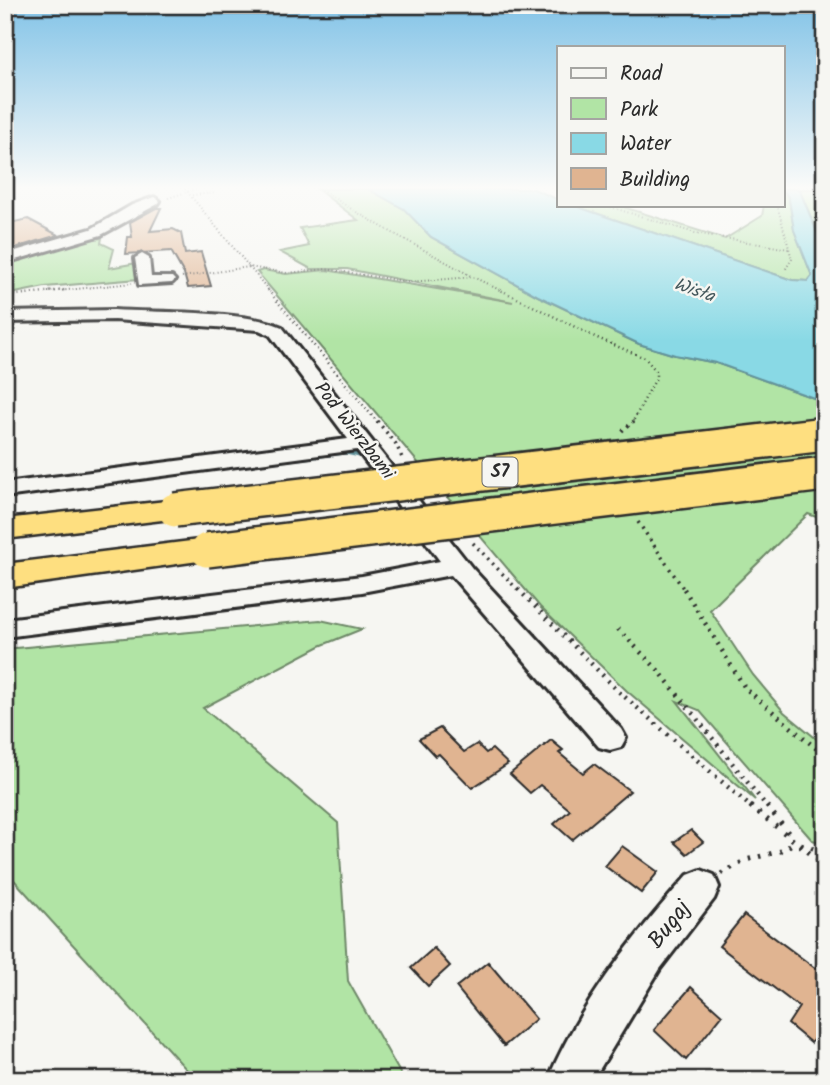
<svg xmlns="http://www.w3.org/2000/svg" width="830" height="1085" font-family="Kalam,sans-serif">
	<rect width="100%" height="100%" fill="#f6f6f2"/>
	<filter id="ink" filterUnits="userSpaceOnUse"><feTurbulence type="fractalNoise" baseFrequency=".0143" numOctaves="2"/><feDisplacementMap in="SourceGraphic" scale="14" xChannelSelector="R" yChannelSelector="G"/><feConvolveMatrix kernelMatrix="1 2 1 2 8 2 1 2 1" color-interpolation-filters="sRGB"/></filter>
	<g filter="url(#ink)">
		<!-- green -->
		<path fill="#b1e4a5" stroke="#6e8868" stroke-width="2" d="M317,189H368L404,209L431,237L538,296L639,344L675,355L716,363L825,402V520L808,514L710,610L753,675L784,712L825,746V843L812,840L699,710L677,701L755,800L627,691L540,607L257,272L263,270L286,274L326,270L513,302L347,269H311L280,252L309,246L300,228L358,220Z
			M783,189L789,199L794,230L812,276L808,281L792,280L572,205H617L725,239L762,216L764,205H783Z
			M799,189H825C819,197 825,237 825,251Z
			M102,238L101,243L114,249L109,268L137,263L138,279L45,287L5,295V260L85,240Z
			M320,620L362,629L320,646L203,708L338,823L348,981L404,1080H196L5,870V649Z"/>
		<!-- water -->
		<path fill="#89d9e5" stroke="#63939b" stroke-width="2" d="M368,189H534L559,200V205H572L792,280L808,281L812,276L794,230L789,199L783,189H799L825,251V402L716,363L675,355L639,344L538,296L431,237L404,209Z"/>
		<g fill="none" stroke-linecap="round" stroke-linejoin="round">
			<!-- stream -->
			<path stroke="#63939b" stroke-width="5" d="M218,468L346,452L364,456"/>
		</g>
		<!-- building -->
		<path fill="#e0b491" stroke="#2b2b2b" stroke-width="2" d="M156,208H161L150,231L173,229L181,233L185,254L201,252L211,286L188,288L184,274L171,251L126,254L128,237H132L130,222Z
			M28,219L58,235L5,251V224Z
			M440,728L464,752L477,744L486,753L492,749L508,764L472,788L439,754L435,756L419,739Z
			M551,740L563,750L559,753L583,773L594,764L630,791L572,840L554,824L570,810L540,785L530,793L510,774Z
			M691,830L703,842L687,854L674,842Z
			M622,846L658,872L641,893L605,866Z
			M744,915L815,968L825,953V1022L811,1043L788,1024L799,1007L719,946Z
			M434,948L450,966L428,986L411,968Z
			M488,962L536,1019L504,1046L456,987Z
			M691,987L722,1015L686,1060L654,1030Z"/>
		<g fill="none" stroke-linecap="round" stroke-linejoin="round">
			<!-- minor casing -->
			<g stroke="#2b2b2b" stroke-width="6">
				<path id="minor" d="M154,197L160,201L158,204L101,235L5,263V254L91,229L132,205Z
					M142,254L149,258L151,277H172L175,280L172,283L139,285L135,258Z
					M114,310C159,313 244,310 282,327L472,568L621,729L626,738L621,747L610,750L599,747L451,575L362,592L5,637V619L362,576L440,561L357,450L5,497V483L348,439L270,335L259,330L114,320L5,322V312Z
					M701,870L714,875L719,887L714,899L660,969L593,1080H548C577,1009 636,932 688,875Z"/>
			</g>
			<!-- highway casing -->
			<g stroke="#2b2b2b" stroke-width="5">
				<path id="highway" d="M175,500L187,503L192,510L187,517L5,539V519Z
					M207,539L220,542L225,550L220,558L5,588V564Z"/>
			</g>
			<!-- path-far4 -->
			<path stroke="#2b2b2b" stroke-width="2" stroke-dasharray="1 2.5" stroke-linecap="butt" d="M185,189L270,292
				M321,189C368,222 421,247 471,276
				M823,189L818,196L825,215
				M192,195L215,193
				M168,198L196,189
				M604,205L695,233L789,249
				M777,205L792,259L785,270
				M182,277L249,267L287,273L326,269L409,282L473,277L504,292
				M48,292L132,283"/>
			<!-- path-far3 -->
			<path stroke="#2b2b2b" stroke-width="2.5" stroke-dasharray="1 3.5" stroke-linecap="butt" d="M268,290L378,423
				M501,290L595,337L645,358L656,371V378L632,423
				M5,296L65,290"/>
			<!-- path-far2 -->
			<path stroke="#2b2b2b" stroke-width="3.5" stroke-dasharray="2 5" stroke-linecap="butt" d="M377,421L396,444L403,460
				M622,431L634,421
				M638,522L685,591
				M473,543L519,591"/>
			<!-- path-far1 -->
			<path stroke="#2b2b2b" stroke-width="4.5" stroke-dasharray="2 6" stroke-linecap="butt" d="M518,589L618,691L752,808
				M684,589L745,688L825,756
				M618,629L659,671L768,808"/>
			<!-- path -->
			<path stroke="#2b2b2b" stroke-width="5" stroke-dasharray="2.5 8" stroke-linecap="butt" d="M750,806L825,865
				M767,806L790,835
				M801,844L825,852
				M721,874L746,860L781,851L795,842"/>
			<!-- minor -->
			<use href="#minor" fill="#f6f6f2" fill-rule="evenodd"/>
			<!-- highway -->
			<use href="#highway" fill="#fedf80" fill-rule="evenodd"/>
			<!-- highway-bridge casing -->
			<g stroke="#2b2b2b" stroke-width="38" stroke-linecap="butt">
				<path id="highway-bridge" d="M175,510L825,434
					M207,550L825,474"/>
			</g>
			<!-- highway-bridge -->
			<use href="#highway-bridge" stroke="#fedf80" stroke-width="33"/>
		</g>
	</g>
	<!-- sky -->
	<linearGradient id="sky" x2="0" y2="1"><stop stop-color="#82c3e7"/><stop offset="0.55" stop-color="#fbfbf9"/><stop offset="1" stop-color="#fbfbf9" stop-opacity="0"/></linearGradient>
	<rect width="830" height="341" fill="url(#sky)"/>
	<g text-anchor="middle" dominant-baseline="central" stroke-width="5" stroke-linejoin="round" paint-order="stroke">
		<!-- far-water labels -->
		<g font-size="18" font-style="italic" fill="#42565a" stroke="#f6f6f2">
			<text transform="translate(694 291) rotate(19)">Wisła</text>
		</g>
		<!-- shield labels -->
		<rect fill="#f6f6f2" stroke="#686867" stroke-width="2" x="482.5" y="457.5" width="35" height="29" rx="5"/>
		<g font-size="18" font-weight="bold" fill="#2b2b2b">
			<text x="500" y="472">S7</text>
		</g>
		<!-- street labels -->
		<g font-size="19" fill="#2b2b2b" stroke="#f6f6f2">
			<text transform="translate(354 431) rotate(52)">Pod Wierzbami</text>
		</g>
		<!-- near-street labels -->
		<g font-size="23" fill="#2b2b2b" stroke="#f6f6f2">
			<text transform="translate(670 925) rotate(-52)">Bugaj</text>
		</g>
	</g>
	<!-- margin -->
	<rect width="830" height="1085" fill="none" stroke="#f6f6f2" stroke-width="28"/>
	<rect x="14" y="14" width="802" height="1057" fill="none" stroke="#2b2b2b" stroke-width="2.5" filter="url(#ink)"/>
	<!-- legend -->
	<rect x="557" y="46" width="228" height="161" fill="#f6f6f2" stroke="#a5a5a2" stroke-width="2"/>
	<rect x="571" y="68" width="35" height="10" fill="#f6f6f2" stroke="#a5a5a2" stroke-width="2"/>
	<text x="620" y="80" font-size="21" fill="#2b2b2b">Road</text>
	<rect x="571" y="98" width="35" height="21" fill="#b1e4a5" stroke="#a5a5a2" stroke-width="2"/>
	<text x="620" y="116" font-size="21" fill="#2b2b2b">Park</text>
	<rect x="571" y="133" width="35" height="21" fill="#89d9e5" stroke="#a5a5a2" stroke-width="2"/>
	<text x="620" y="150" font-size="21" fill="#2b2b2b">Water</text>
	<rect x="571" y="168" width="35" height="21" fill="#e0b491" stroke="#a5a5a2" stroke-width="2"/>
	<text x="620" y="186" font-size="21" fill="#2b2b2b">Building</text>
</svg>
